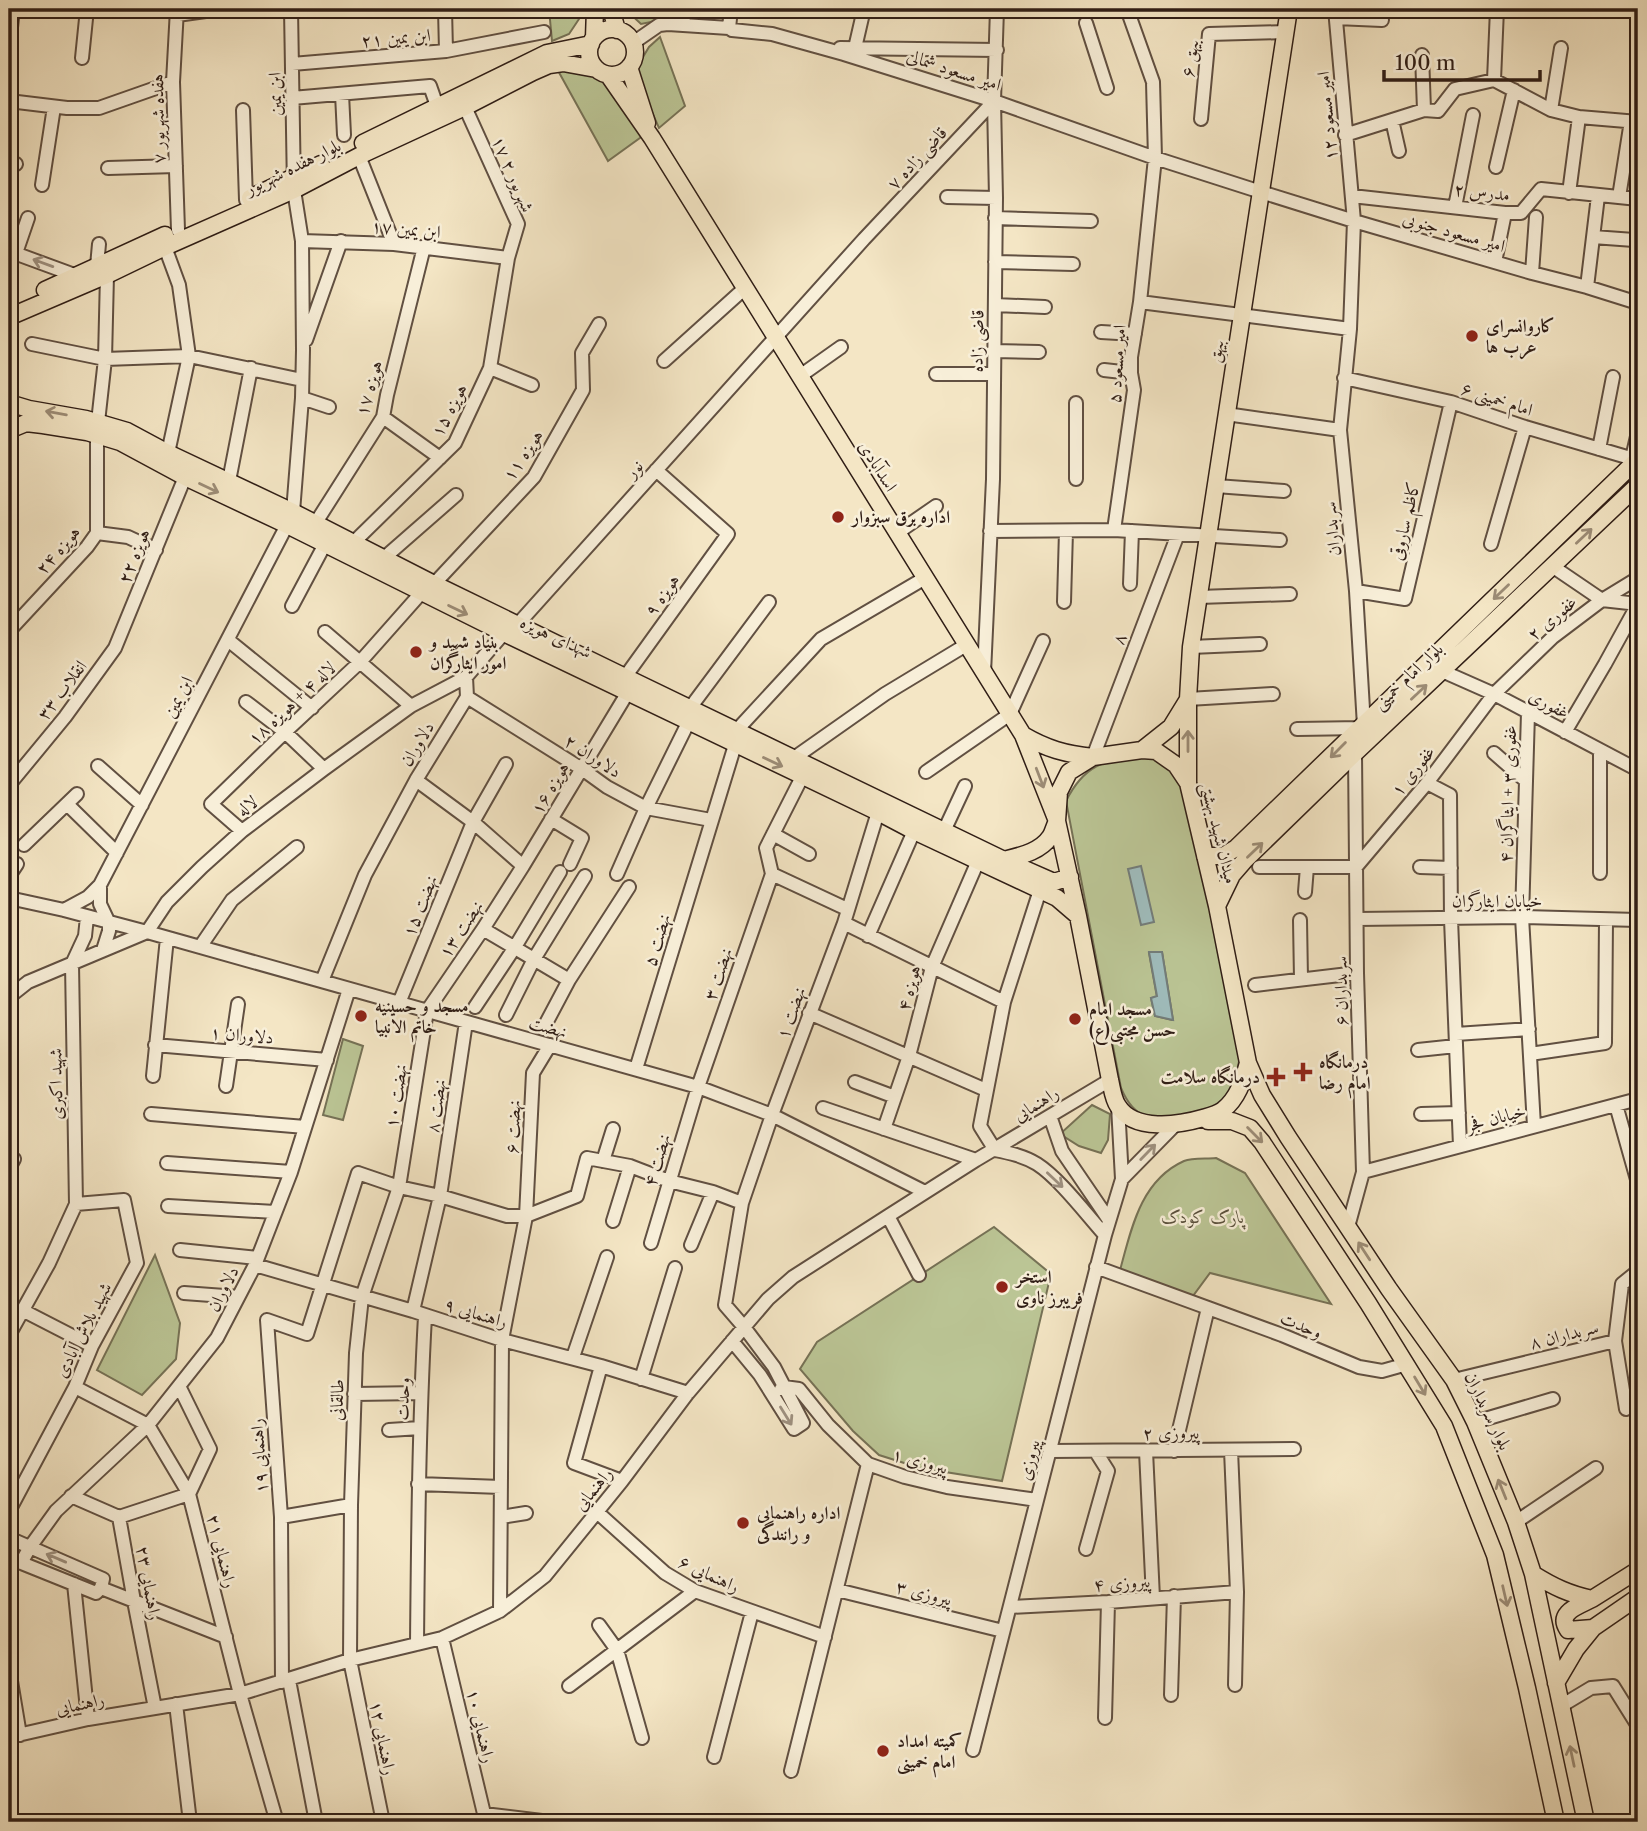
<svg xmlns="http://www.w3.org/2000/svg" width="1647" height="1831" font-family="'Libre Caslon Text',Amiri,serif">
	<rect width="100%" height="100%" fill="#f4e6c5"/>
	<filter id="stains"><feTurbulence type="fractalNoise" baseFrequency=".00286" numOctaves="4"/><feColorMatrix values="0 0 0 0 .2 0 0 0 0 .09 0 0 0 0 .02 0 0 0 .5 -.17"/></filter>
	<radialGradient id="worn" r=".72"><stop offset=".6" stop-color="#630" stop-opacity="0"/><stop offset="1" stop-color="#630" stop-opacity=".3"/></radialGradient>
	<!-- green -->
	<path fill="#bbc595" stroke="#767256" stroke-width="2" fill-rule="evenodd" d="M549,9H583V13L569,34L552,41Z
		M625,9H652L656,21L641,24Z
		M660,37L685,106L659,128L634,72L649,47Z
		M556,67L597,73L613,92L644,135L608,161Z
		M1142,754L1166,764L1184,788L1241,1047C1239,1061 1236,1090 1226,1100C1212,1113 1163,1122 1146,1116C1133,1112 1126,1100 1121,1088L1066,801C1084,765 1104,760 1142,754ZM1162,952L1173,1020H1172L1155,1016L1151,998L1157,997L1149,953Z
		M343,1039L363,1046L343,1120L323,1115Z
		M1092,1105L1110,1114L1108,1140L1101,1153L1079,1146L1060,1134Z
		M1216,1158L1245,1173L1331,1304L1210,1273L1187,1304L1117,1281C1130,1237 1137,1182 1184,1161C1192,1158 1206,1159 1216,1158Z
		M994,1227L1051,1274L1002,1481L920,1468L879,1455L853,1431L800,1369L817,1342Z
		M155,1255L180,1323L176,1359L142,1395L97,1370Z"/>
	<!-- water -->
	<path fill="#9fbdbd" stroke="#737d7a" stroke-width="2" d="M1141,866L1154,922L1141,925L1128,869Z
		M1149,952H1162L1173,1020L1155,1016L1151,998L1157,996Z"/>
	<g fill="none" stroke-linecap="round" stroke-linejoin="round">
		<!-- minor casing -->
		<g stroke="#615042" stroke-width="16">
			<path id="minor" d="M177,9L173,82L178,230
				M291,9L294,190L302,241L303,350L302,398L293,512
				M445,9L446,51
				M1335,9L1354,221L1350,329L1340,430L1356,591L1364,726
				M177,15L220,9
				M1336,18L1382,20
				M1086,23L1107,88
				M682,25L686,9
				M729,28L731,9
				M633,43L659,25L668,24L729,28L732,30L772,34L844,54L994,101L1155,158L1261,192L1354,221L1532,273L1587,287L1638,303
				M9,46L13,9
				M840,48L997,50
				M855,48L864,9
				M1422,55L1424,110
				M82,58L87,9
				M292,64L446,51L544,32
				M1494,80L1497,9
				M342,94L344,135
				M292,98L430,86L437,106
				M9,101L67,108H99L173,82
				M243,110L246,200
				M1551,110L1561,48
				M1201,119L1209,34L1286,32
				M1392,120L1399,151
				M1345,135L1424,110L1438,111L1455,89L1494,80L1551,110L1579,117L1638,122
				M359,156L394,244
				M9,163L16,164
				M1496,167L1514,90
				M108,168L176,166
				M42,185L54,107
				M1569,193L1579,117
				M1352,196L1505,213H1521L1541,189L1638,199
				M947,197L996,198
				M1619,197L1631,121
				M1455,207L1473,115
				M995,218L1091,221
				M1593,237L1634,240
				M302,241L394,244L508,258
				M165,247L179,285L189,356L168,453
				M9,251L77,276
				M16,253L28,218
				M995,262L1073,264
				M1495,262L1505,213
				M97,266L99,244
				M1532,273L1536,217
				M1587,287L1598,196
				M1140,302L1350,329
				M995,305L1045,307
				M1101,332L1135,334
				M306,340L341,241
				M32,344L105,359L189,356L302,380
				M993,351L1039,352
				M664,361L745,288
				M490,368L532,385
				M1104,370L1131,373
				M936,374H994
				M800,376L841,347
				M1344,378L1451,402L1525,427L1637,460
				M302,398L329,407
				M1076,403V479
				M1226,414L1340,430
				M383,417L440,458
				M98,422L105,359L107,275
				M1599,449L1613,377
				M1632,458L1638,432
				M229,481L251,368
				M1216,486L1284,491
				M315,524L383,417L387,395L424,247
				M1114,530L1134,390L1131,373V357L1140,302L1155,158L1153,82L1127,9
				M990,531L1114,530L1280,540
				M97,533L128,537L156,550
				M897,533L936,506
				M353,543L455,443L490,368L508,258L518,224L465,107
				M1491,544L1525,427
				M384,558L456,495
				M1552,566L1602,600L1638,604
				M434,584L534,477L583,390L582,353L599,324
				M1130,584L1132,531
				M1356,591L1405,599L1451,402
				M1199,597L1290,594
				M1064,602L1066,531
				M292,606L325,544
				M518,624L864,239L994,101
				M9,631L87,547L97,533V435
				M325,632L411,706
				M228,640L312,708
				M1191,647L1260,644
				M1442,671L1494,694L1638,770
				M984,673L993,479L996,198L994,101L997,9
				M625,677L728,534L656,470
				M467,697L582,769L607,787L646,808L711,820
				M1188,699L1273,694
				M246,702L285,732L324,769
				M690,708L769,602
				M1528,713L1522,917L1534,1126
				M1297,729L1361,728
				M736,731L821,639L925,578
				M1565,732L1605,664L1638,604
				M1600,751V873
				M1494,753L1526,781
				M1093,757L1178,534
				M794,758L885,694L966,645
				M98,766L142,805
				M926,772L1010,714L1043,641
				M416,780L473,822L523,866
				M1427,783L1450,795L1451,919L1460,1146
				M9,785L65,717L115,648L185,477
				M67,804L117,853
				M551,819L582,838L570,864
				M242,831L211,804L285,732L360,662L422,592
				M944,831L965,786
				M773,834L809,854
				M24,845L77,794
				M1259,867H1356L1427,783L1494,694L1553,637L1602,600L1638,578
				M1420,867L1451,868
				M617,874L646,808L689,721
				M772,874L766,848L802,777
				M772,874L847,909
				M9,876L17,864
				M100,885V904L109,923V931L103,950
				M1040,890L1004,1002L980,1126L995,1150C1010,1153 1024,1156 1037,1164C1059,1178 1087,1215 1105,1235
				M1305,892L1307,867
				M9,898L64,910L147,932L698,1087L772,1115L925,1192
				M64,910L88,897L100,885L287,525
				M1357,919L1522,917L1638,920
				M1300,920L1301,979
				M844,923L1004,1002
				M483,929L569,980
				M868,936L914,831
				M200,947L232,900L297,847
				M322,981L365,875L416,780L467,697L466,677
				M1255,985L1357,973
				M9,997L28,982L147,932L167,902L202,867L242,831L324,769L411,706L466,677L504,633
				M399,1003L473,822L506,764
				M475,1007L515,947L560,872
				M809,1013L986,1090
				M506,1015L534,959L585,876
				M543,1029L569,980L629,887
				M1456,1034L1529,1029
				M155,1045L327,1060
				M1418,1050L1456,1046
				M1530,1054L1605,1043L1606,920
				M636,1069L735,745
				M153,1076L167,938
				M855,1082L895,1097
				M226,1086L238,1004
				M1616,1105L1638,1183
				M823,1108L976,1160
				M151,1114L305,1127
				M1421,1114L1459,1113
				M1050,1116L1062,1151L1109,1220
				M884,1129L909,1056L932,967L978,861
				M9,1155L14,1159L9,1168
				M603,1161L613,1129
				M167,1163L291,1172
				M1363,1172L1638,1099
				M1122,1179L1175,1125
				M168,1206L275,1212
				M888,1216L919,1275
				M613,1221L630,1166
				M1348,1227L1363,1172L1357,973L1355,753
				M651,1243L698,1087L772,874
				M691,1245L713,1192
				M180,1250L257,1258
				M255,1265L413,1311L502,1340L601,1366L688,1393
				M1096,1267L1282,1335L1359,1367L1382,1371L1407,1364
				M184,1293L238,1297
				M22,1310L92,1346
				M413,1311L440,1196L466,1022
				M9,1335L49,1263L76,1204L72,964L85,936L87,917
				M732,1341L760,1375L794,1429L803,1423L774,1367L744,1327L725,1305L742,1203L772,1115L844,923L878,812
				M1615,1341L1622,1284L1638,1271
				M573,1357L607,1257
				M601,1366L574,1463L622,1481
				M641,1379L675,1268
				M1454,1380L1615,1341L1626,1409
				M75,1387L148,1425L189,1494L240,1694L276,1819
				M781,1389L784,1387L799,1389L828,1425L868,1464L905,1477L947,1487L1037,1500
				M354,1394L421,1393
				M1475,1422L1553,1399
				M389,1430L420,1428
				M1231,1450L1237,1592L1235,1685
				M1050,1451L1294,1449
				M1146,1451L1153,1598
				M1174,1451L1208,1308
				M418,1484L501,1487
				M71,1496L119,1517
				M9,1511L75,1387L92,1346L137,1263L124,1200L76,1204
				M597,1512L665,1573L695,1591L825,1637
				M119,1517L134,1601L155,1708
				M119,1517L189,1494L210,1449L179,1386
				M281,1517L351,1505
				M501,1517L526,1513
				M1516,1522L1596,1468
				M9,1538L103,1579L101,1588L96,1593L9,1558
				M1086,1549L1108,1471L1096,1452
				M21,1563L30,1547L56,1511L148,1425L217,1338L255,1265L291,1172L349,989
				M74,1584L88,1719
				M101,1588L226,1637
				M837,1590L1003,1631
				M1010,1607L1108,1602L1237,1592
				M500,1611L502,1340L526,1216L533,1073L550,1045
				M599,1625L617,1650L642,1738
				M442,1638L486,1822
				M417,1644C418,1534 419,1425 425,1316
				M9,1669L20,1735
				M289,1680L316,1822
				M282,1682L281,1517L267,1320L307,1334L358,1173L399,1187L440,1196L507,1216H526L577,1196L587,1158L630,1166L669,1181L713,1192L742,1203
				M569,1686L695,1591
				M1171,1695L1174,1596
				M176,1704L190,1822
				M1561,1706L1591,1688L1613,1686L1638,1726
				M1105,1718L1108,1602
				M9,1737L88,1719L240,1694L350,1660L442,1638L500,1611L545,1576L622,1481L688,1393L768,1299L793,1277L888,1216L976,1160L1110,1080
				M973,1750L1105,1235L1122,1179L1118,1106
				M714,1757L752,1612
				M791,1771L868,1464
				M484,1814L550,1822
				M383,1822L350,1660L351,1505L356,1353L362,1297L399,1187L427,1011L483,929L523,866L628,692"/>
		</g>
		<!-- major casing -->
		<g stroke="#301e16" stroke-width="19">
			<path id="major" d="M611,9L617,30
				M589 52a23 23 0 1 1 46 0a23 23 0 1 1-46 0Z
				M594,38L595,9
				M629,67L647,123
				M609,76L652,138L1023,735L1057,821C1054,827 1053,833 1050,837C1040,852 1019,856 1004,860
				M363,143L547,53L591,44
				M250,198L321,164
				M45,290L165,235
				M9,317L107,275L165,247L294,190L359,156L465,107L533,72L549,65L563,63L596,69
				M9,403L29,409L86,419L127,431L168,453L293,512L434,584L625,677L1004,860L1054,882L1070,877
				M9,430L26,423L43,425L87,432L120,442L185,477L287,525L504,633L878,812L914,831L1057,898L1078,916
				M1023,735C1047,749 1065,754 1093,757
				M1142,750L1156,751L1176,765L1188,783L1217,906L1248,1063C1243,1081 1238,1098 1223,1110C1218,1114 1210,1116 1203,1118C1179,1125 1134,1132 1118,1106C1113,1099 1112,1088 1110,1080L1078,916L1057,821L1059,792L1069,772L1093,757Z
				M1142,750L1171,727L1187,701
				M1188,783V699L1191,647L1289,9
				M1205,856H1223L1236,848L1638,459
				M1217,906L1232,875L1245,860L1355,753L1638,485
				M1248,1063L1262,1095L1288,1137L1389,1289L1454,1380L1475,1422L1516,1522L1533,1574L1586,1822
				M1208,1121H1232L1250,1128L1262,1142L1368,1303L1444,1426L1495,1555L1527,1688L1556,1822
				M1533,1574C1554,1587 1569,1594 1592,1599L1638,1570
				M1592,1599C1579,1606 1556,1612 1568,1630L1593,1628
				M1556,1683L1576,1649L1593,1628L1638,1597"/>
		</g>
		<!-- minor -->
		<use href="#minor" stroke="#f8efd9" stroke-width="12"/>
		<!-- major -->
		<use href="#major" stroke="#f4e6c5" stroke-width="16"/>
	</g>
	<!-- one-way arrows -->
	<defs><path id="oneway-shaft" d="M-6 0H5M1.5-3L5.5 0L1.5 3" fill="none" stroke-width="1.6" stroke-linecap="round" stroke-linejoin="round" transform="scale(1.75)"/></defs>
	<g stroke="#9e9181">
		<use href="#oneway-shaft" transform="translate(43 263) rotate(-160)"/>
		<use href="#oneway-shaft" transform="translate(1148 1152) rotate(-46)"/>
		<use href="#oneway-shaft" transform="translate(1055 1180) rotate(43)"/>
		<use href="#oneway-shaft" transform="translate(786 1416) rotate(58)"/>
		<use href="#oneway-shaft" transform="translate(56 1558) rotate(-157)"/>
	</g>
	<g stroke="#9c8c76">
		<use href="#oneway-shaft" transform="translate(56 413) rotate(-170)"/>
		<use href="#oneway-shaft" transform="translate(209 488) rotate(25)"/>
		<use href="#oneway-shaft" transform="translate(1584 536) rotate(-43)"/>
		<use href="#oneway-shaft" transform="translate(1501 592) rotate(136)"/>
		<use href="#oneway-shaft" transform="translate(458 610) rotate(26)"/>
		<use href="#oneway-shaft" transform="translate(1419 692) rotate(-43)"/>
		<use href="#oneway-shaft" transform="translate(1188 741) rotate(-90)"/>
		<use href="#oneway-shaft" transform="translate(1338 750) rotate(135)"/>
		<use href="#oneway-shaft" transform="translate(773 762) rotate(25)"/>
		<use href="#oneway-shaft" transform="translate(1040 778) rotate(69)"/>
		<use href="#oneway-shaft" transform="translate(1255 850) rotate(-44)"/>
		<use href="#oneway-shaft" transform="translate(1255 1135) rotate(45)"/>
		<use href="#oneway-shaft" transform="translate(1364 1251) rotate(-123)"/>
		<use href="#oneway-shaft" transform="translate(1420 1386) rotate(59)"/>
		<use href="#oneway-shaft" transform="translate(1502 1489) rotate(-112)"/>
		<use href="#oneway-shaft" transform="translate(1505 1596) rotate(77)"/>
		<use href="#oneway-shaft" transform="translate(1572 1756) rotate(-102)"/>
	</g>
	<!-- markers -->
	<g fill="#8f2418" stroke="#f8efd9" stroke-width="2.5">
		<circle cx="1472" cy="336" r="7"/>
		<circle cx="838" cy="517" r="7"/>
		<circle cx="416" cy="652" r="7"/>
		<circle cx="361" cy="1016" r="7"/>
		<circle cx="1075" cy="1019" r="7"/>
		<path d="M1299.5 1061.5h7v7h7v7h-7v7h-7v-7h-7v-7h7z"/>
		<path d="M1272.5 1066.5h7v7h7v7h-7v7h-7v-7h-7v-7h7z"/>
		<circle cx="1002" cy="1287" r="7"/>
		<circle cx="743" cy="1523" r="7"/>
		<circle cx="883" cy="1751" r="7"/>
	</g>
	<g text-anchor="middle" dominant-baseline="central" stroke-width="5" stroke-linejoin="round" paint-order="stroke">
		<!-- street labels -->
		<g font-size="18" fill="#301e16" stroke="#f8efd9">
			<text transform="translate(396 38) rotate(-5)">ابن یمین ۲۱</text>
			<text transform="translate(1190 58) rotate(-82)">بیهق ۶</text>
			<text transform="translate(954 70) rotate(18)">امیر مسعود شمالی</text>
			<text transform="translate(275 94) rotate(-91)">ابن یمین</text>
			<text transform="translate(1327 116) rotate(-95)">امیر مسعود ۱۲</text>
			<text transform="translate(158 119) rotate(-91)">هفده شهریور ۷</text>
			<text transform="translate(917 158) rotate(-47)">قاضی زاده ۷</text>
			<text transform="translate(293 167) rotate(-26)">بلوار هفده شهریور</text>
			<text transform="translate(513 174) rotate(67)">۱۷ شهریور ۲</text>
			<text transform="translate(1482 192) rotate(6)">مدرس ۲</text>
			<text transform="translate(406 229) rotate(5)">ابن یمین ۱۷</text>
			<text transform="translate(1454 232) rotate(16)">امیر مسعود جنوبی</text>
			<text transform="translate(977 341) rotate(-89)">قاضی زاده</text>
			<text transform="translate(1216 351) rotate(-81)">بیهق</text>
			<text transform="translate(1117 364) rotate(-86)">امیر مسعود ۵</text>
			<text transform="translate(369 388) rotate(-74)">هویزه ۱۷</text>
			<text transform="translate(1497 399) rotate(18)">امام خمینی ۶</text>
			<text transform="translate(449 410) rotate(-62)">هویزه ۱۵</text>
			<text transform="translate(523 455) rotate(-56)">هویزه ۱۱</text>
			<text transform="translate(878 466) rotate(58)">اسدآبادی</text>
			<text transform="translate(634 469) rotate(-48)">نور</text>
			<text transform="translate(1405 521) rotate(-77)">کاظم ساروقی</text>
			<text transform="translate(1332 529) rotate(-96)">سربداران</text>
			<text transform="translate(58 550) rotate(-49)">هویزه ۲۴</text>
			<text transform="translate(134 556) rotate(-68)">هویزه ۲۲</text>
			<text transform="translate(662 595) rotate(-55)">هویزه ۹</text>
			<text transform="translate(1552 618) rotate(-40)">غفوری ۲</text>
			<text transform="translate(556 637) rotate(25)">شهدای هویزه</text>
			<text transform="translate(1119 639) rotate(-69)">۸</text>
			<text transform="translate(1408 676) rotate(-43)">بلوار امام خمینی</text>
			<text transform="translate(62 690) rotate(-53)">انقلاب ۳۳</text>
			<text transform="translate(178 697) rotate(-63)">ابن یمین</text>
			<text transform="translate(292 703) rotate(-43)">لاله ۴ + هویزه ۱۸</text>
			<text transform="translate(1549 704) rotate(28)">غفوری</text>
			<text transform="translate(417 744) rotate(-59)">دلاوران</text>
			<text transform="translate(593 756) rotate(33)">دلاوران ۲</text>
			<text transform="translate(1413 771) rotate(-51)">غفوری ۱</text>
			<text transform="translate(550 788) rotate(-59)">هویزه ۱۶</text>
			<text transform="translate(1508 794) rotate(-88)">غفوری ۳ + ایثاگران ۴</text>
			<text transform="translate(247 806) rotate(-38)">لاله</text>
			<text transform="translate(1219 833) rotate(76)">میدان شهید بهشتی</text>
			<text x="1497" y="901">خیابان ایثارگران</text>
			<text transform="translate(420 906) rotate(-68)">نهضت ۱۵</text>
			<text transform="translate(461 929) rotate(-56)">نهضت ۱۳</text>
			<text transform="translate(657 940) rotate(-73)">نهضت ۵</text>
			<text transform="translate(718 974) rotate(-71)">نهضت ۳</text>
			<text transform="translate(909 988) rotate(-75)">هویزه ۴</text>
			<text transform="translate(1341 991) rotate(-91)">سربداران ۶</text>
			<text transform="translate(791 1013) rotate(-70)">نهضت ۱</text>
			<text transform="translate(548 1027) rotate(16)">نهضت</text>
			<text transform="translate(242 1035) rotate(5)">دلاوران ۱</text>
			<text transform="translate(56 1084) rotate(-91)">شهید اکبری</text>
			<text transform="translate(396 1096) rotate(-81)">نهضت ۱۰</text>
			<text transform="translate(1036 1104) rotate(-32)">راهنمایی</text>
			<text transform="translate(436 1106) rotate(-82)">نهضت ۸</text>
			<text transform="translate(1496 1118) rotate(-15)">خیابان فجر</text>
			<text transform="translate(513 1127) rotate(-87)">نهضت ۶</text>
			<text transform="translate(657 1160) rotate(-73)">نهضت ۴</text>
			<text transform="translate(223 1289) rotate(-63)">دلاوران</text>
			<text transform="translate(476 1313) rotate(17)">راهنمایی ۹</text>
			<text transform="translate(1301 1325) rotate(22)">وحدت</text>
			<text transform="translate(83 1330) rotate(-63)">شهید بلاش آبادی</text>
			<text transform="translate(1564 1335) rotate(-14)">سربداران ۸</text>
			<text transform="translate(403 1399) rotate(-88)">وحدت</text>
			<text transform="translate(337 1400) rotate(-88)">طالقانی</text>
			<text transform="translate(1488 1411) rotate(64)">بلوار سربداران</text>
			<text transform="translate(1171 1433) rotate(-1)">پیروزی ۲</text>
			<text transform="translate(259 1456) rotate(-94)">راهنمایی ۱۹</text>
			<text transform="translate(1029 1460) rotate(-76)">پیروزی</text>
			<text transform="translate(920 1461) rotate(15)">پیروزی ۱</text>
			<text transform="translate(593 1489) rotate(-51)">راهنمایی</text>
			<text transform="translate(222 1551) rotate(76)">راهنمایی ۲۱</text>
			<text transform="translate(709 1574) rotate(25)">راهنمایی ۶</text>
			<text transform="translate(149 1583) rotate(80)">راهنمایی ۲۳</text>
			<text transform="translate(1122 1583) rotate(-4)">پیروزی ۴</text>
			<text transform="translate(924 1593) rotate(14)">پیروزی ۳</text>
			<text transform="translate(80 1704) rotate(-12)">راهنمایی</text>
			<text transform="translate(481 1726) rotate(77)">راهنمایی ۱۰</text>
			<text transform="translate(383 1738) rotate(79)">راهنمایی ۱۲</text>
		</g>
		<!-- poi labels -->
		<g font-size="18" font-weight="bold" fill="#301e16" stroke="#f8efd9" text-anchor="start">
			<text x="1486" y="326">کاروانسرای<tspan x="1486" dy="21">عرب ها</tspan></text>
			<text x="852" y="517">اداره برق سبزوار</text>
			<text x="430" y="642">بنیاد شهید و<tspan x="430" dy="21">امور ایثارگران</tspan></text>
			<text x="375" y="1006">مسجد و حسینیه<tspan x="375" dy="21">خاتم الانبیا</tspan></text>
			<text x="1089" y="1009">مسجد امام<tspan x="1089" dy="21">حسن مجتبی(ع)</tspan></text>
			<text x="1319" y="1062">درمانگاه<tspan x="1319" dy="21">امام رضا</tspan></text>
			<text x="1260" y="1077" text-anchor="end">درمانگاه سلامت</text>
			<text x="1016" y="1277">استخر<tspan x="1016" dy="21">فریبرز ناوی</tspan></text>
			<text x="757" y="1513">اداره راهنمایی<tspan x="757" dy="21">و رانندگی</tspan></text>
			<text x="897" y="1741">کمیته امداد<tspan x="897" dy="21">امام خمینی</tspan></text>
		</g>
		<!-- park labels -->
		<g font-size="18" font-style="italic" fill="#5a503c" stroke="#f8efd9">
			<text x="1203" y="1217">پارک کودک</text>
		</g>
	</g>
	<!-- margin -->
	<rect width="1647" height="1831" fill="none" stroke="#f4e6c5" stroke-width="35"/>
	<rect x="10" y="10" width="1626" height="1810" fill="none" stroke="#301e16" stroke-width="3.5"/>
	<rect x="18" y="18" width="1612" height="1796" fill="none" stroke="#301e16" stroke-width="2"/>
	<!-- scale -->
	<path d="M1384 70v10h156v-10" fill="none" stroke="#301e16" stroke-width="3.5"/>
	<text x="1395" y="70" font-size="21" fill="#301e16" stroke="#f8efd9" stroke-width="5" paint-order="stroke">100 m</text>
	<rect width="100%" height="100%" filter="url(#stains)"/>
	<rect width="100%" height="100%" fill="url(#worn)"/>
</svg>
